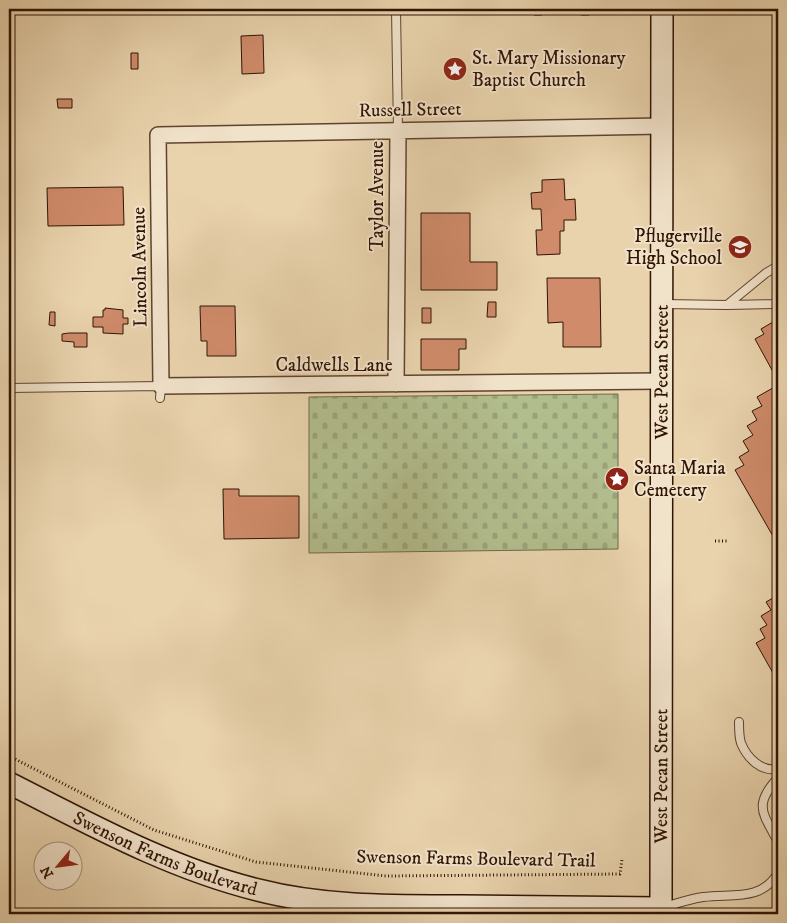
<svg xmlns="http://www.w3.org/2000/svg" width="787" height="923" font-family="'IM FELL DW Pica',serif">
	<defs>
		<pattern id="cemetery-stones" width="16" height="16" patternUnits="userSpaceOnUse" patternTransform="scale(1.25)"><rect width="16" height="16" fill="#b2bd8d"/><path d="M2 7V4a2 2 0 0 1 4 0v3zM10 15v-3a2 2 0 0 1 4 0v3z" fill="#99a278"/></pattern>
	</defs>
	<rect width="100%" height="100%" fill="#e9d3ad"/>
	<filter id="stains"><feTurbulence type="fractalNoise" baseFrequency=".004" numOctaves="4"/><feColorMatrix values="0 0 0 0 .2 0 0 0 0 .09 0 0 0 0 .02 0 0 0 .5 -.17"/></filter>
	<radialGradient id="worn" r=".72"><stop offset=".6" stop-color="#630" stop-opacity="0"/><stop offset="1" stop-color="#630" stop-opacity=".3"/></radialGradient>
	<!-- cemetery -->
	<path fill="url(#cemetery-stones)" stroke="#716848" d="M618,394V549L309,553V397Z"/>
	<!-- building -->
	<path fill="#cf8b6a" stroke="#301404" d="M329,9H375V12H329Z
		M453,9H502V14H453Z
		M534,9H589V15H581V13H542V15H534Z
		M263,35L264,73L242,74L241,36Z
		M131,53H138V69H131Z
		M57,99H72V108H58Z
		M564,179L565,200L575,199L576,220H564V231H560V254L537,255L536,230H542L541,209H532L531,193L542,192V180Z
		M123,187L124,225L48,226L47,188Z
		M421,213H470V262H497V290H421Z
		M547,278H600L601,347H563V322L548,323Z
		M488,302H496V317H487Z
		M200,306H235L236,356H207V341H201Z
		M105,308L123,310V318H128V324H123V334L103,333V327H93V317H103V310H105Z
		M422,308H431V323H422Z
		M50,312H55V326L49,325Z
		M778,319V381L755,339L764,334L761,329Z
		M69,333H87V347H74V342L62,341V334Z
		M421,339H466V349H459V370H421Z
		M778,385V535L774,538L735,470L744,465L739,457L749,451L743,441L753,435L747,426L757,420L752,411L762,406L757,397Z
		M223,489H239V496H299V538L224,539Z
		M778,595V682L756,643L765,638L760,629L767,625L761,616L771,610L766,602Z"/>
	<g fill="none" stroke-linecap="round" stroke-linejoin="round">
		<!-- lane casing -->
		<g stroke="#5e442e" stroke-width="10">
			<path id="lane" d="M396,9L398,131
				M664,304L727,305L766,273L778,266
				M727,305L774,304L778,301
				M9,388L161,386L160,398
				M739,722C739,729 739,737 741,743C747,758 761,772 778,769
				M778,778C752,806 764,814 778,842
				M685,914L661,908C675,904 689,899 703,897C731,893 761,902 778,873"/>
		</g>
		<!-- street casing -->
		<g stroke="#5e442e" stroke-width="18">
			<path id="street" d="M660,381L161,386L158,135L662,126
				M396,384L398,131"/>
		</g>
		<!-- secondary casing -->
		<g stroke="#301404" stroke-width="24">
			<g id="secondary">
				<path id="s1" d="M9,783C90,824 169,868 258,890C324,907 393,906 461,906C528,907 594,907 661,908"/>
				<path id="s2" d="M661,914L662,9"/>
			</g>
		</g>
		<!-- path -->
		<path stroke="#301404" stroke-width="3" stroke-dasharray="1 2.5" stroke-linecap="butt" d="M715,541H729
			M9,756L154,830L256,862L386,876L620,874L622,859"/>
		<!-- lane -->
		<use href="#lane" stroke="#f1e2ca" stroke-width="8"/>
		<!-- street -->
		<use href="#street" stroke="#f1e2ca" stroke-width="15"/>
		<!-- secondary -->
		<use href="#secondary" stroke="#f1e2ca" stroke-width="21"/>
	</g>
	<!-- icons -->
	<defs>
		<g id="sight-disc" transform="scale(1.25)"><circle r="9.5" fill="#8f2418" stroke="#f1e2ca"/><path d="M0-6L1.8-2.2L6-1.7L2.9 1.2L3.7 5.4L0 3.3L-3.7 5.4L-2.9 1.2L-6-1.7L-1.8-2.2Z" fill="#fff"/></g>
		<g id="school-disc" transform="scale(1.25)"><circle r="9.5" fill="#8f2418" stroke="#f1e2ca"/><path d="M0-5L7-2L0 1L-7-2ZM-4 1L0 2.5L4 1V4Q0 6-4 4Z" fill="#fff"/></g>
	</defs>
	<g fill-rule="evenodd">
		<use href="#sight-disc" x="455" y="69"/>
		<use href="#school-disc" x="740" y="247"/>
		<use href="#sight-disc" x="617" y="479"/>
	</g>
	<g text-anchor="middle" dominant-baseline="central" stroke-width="4" stroke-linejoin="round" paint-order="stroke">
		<!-- poi labels -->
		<g font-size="19" fill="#301404" stroke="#f1e2ca" text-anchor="start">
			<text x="472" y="58">St. Mary Missionary<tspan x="472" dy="22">Baptist Church</tspan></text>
			<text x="722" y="236" text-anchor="end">Pflugerville<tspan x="722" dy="22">High School</tspan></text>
			<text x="634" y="468">Santa Maria<tspan x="634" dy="22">Cemetery</tspan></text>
		</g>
		<!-- street labels -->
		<g font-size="19" fill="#301404" stroke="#f1e2ca">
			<text transform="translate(410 110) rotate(-1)">Russell Street</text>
			<text transform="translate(377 196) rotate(-90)">Taylor Avenue</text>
			<text transform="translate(140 267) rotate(-91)">Lincoln Avenue</text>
			<text x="334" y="365">Caldwells Lane</text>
			<text stroke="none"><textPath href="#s2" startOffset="542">West Pecan Street</textPath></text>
			<text stroke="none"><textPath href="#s2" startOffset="138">West Pecan Street</textPath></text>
			<text stroke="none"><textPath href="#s1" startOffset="172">Swenson Farms Boulevard</textPath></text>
			<text transform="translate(476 859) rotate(1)">Swenson Farms Boulevard Trail</text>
		</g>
	</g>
	<!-- margin -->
	<rect width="787" height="923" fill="none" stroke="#e9d3ad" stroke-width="30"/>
	<rect x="10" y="10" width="767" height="903" fill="none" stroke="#301404" stroke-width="2.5"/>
	<rect x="15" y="15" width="757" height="893" fill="none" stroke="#301404"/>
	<!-- north arrow -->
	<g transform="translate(58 866) rotate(241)"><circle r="24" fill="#f1e2ca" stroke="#a4907b"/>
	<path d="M0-4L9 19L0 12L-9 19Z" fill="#8f2418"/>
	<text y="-8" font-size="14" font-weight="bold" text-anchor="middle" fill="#301404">N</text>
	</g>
	<rect width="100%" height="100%" filter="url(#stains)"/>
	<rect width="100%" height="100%" fill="url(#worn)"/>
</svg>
